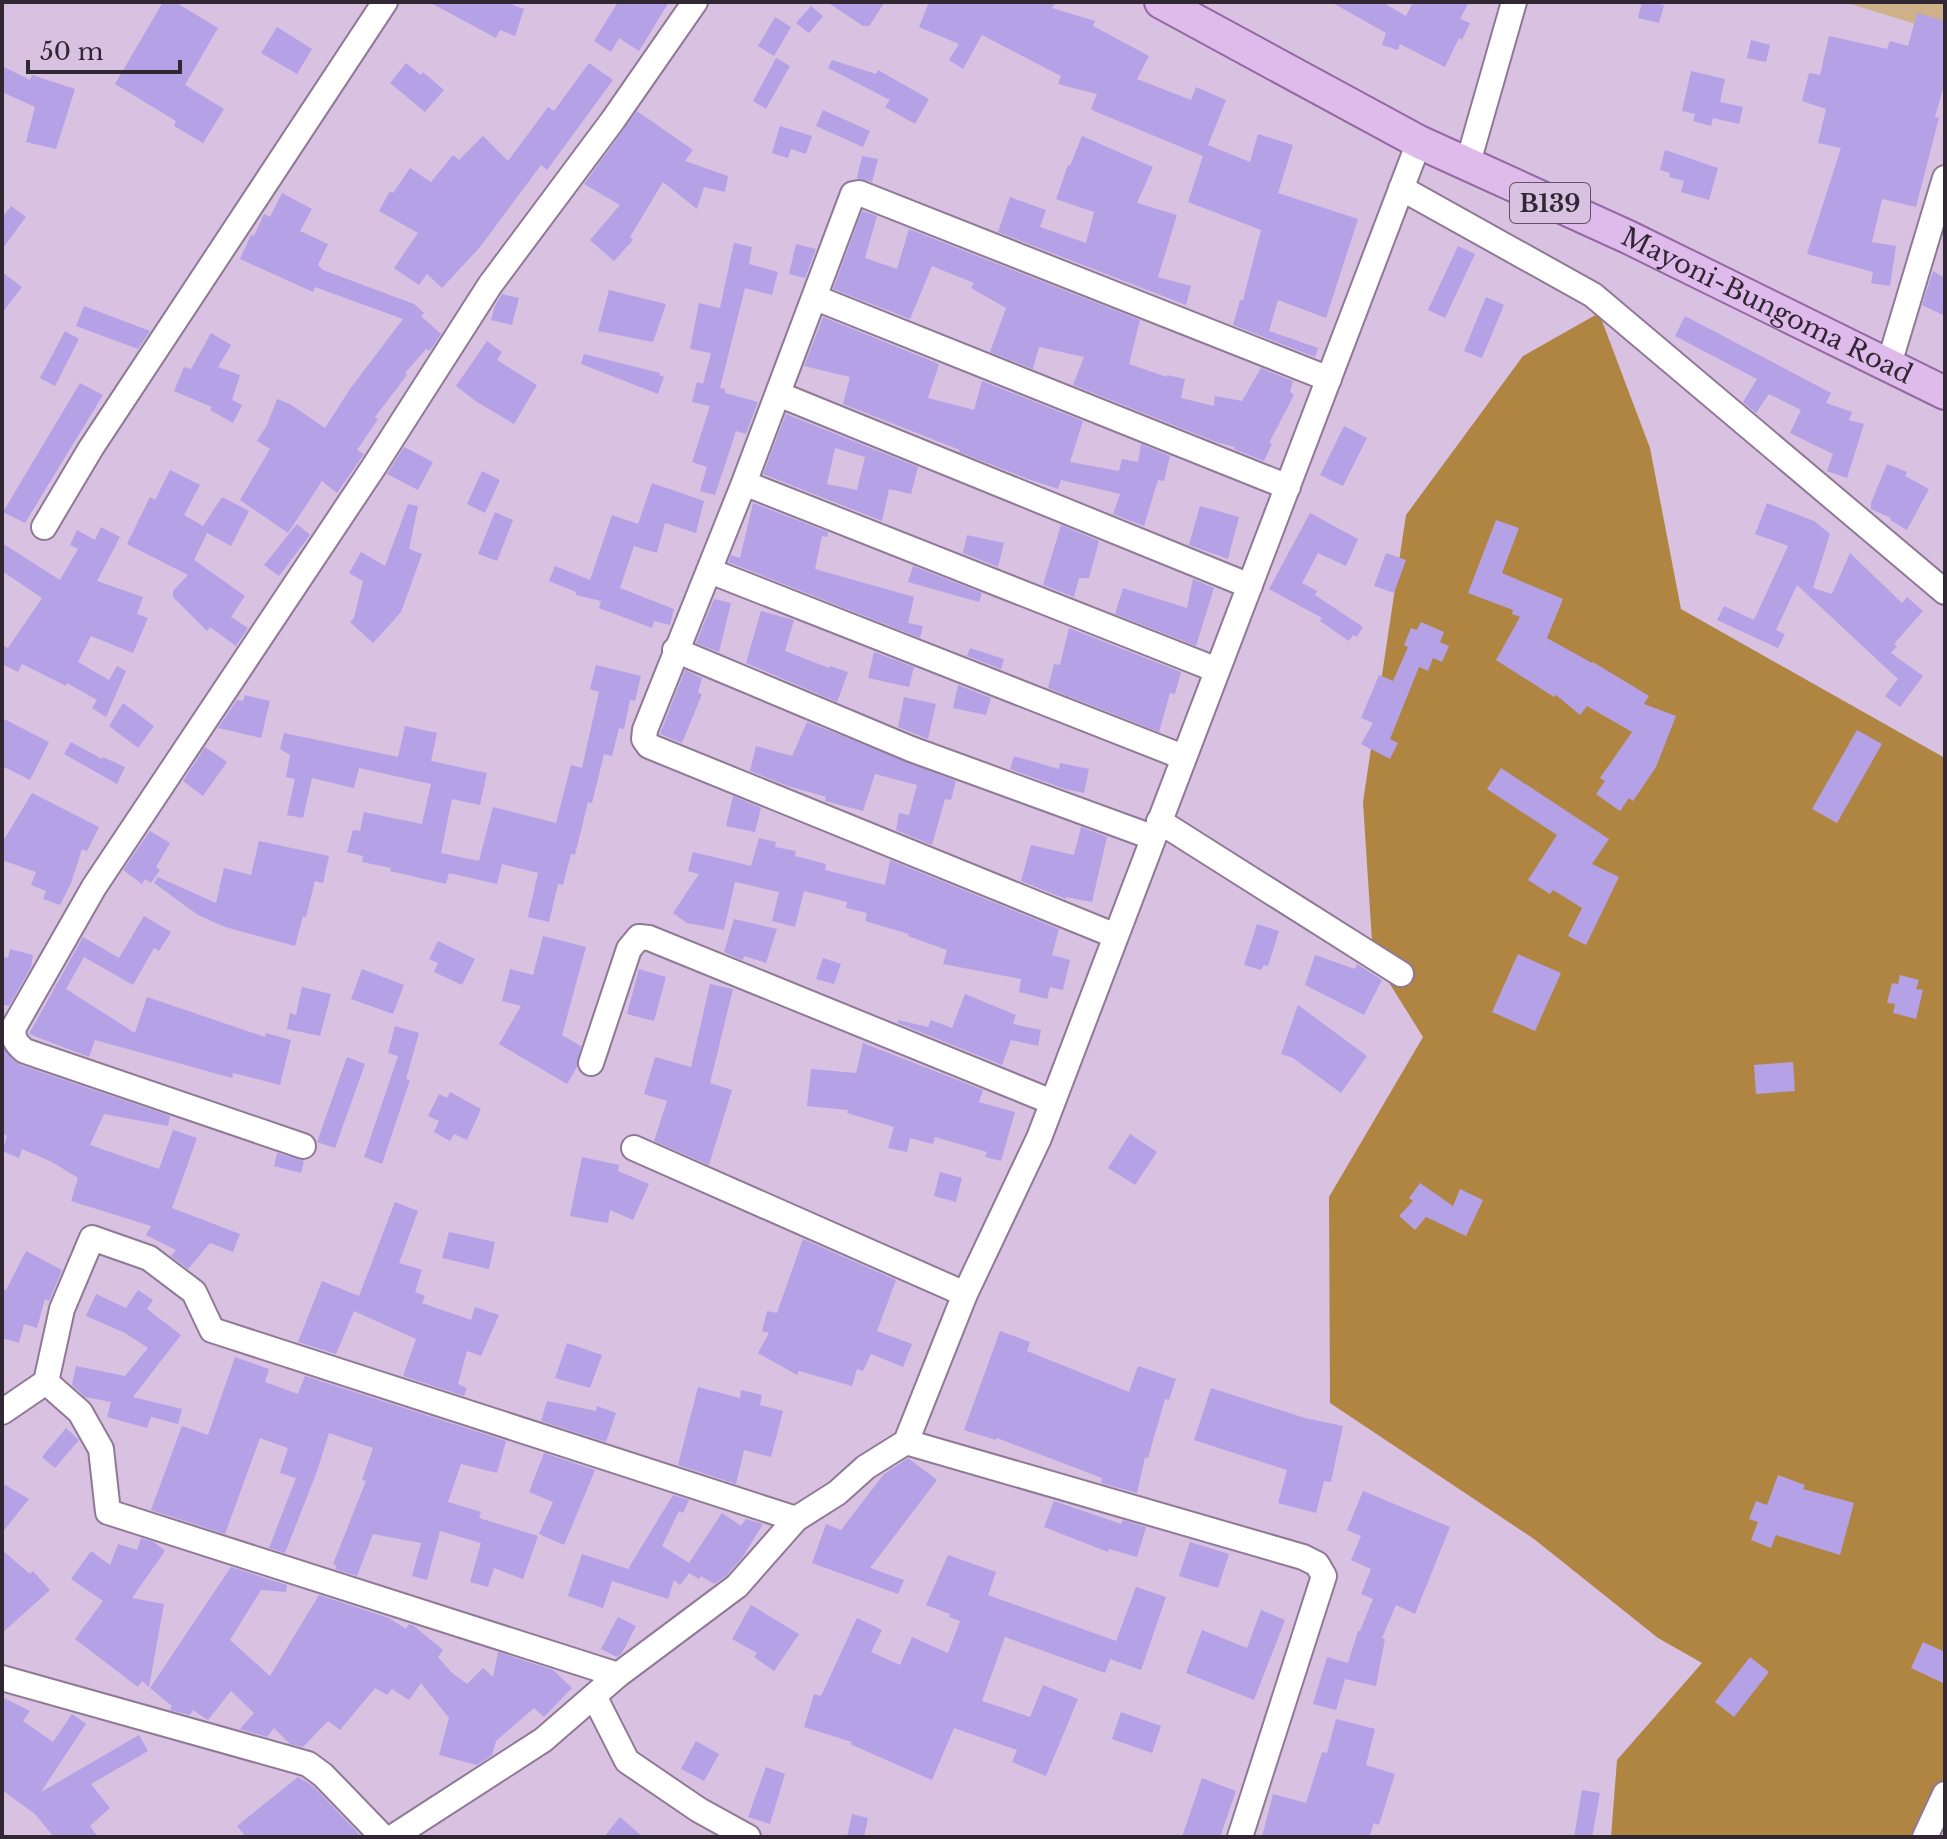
<svg xmlns="http://www.w3.org/2000/svg" width="1947" height="1839" font-family="'Libre Baskerville',serif">
	<rect width="100%" height="100%" fill="#d9c1e1"/>
	<!-- green -->
	<path fill="#cdb289" d="M1844,2H1945V33Z"/>
	<!-- forest -->
	<path fill="#af8541" d="M1599,313L1650,448L1681,609L1945,758V1782L1915,1837H1611L1617,1760L1702,1663L1658,1638L1534,1539L1330,1403L1329,1197L1423,1037L1373,957L1363,802L1406,515L1523,356Z"/>
	<!-- building -->
	<path fill="#b5a1e6" fill-rule="evenodd" d="M163,2H175L218,28L185,85L224,109L203,143L174,126L176,121L115,84Z
		M429,2H515L513,5L524,9L515,36L500,30L496,38Z
		M618,2H669L639,51L619,38L611,52L594,41Z
		M827,2H885L869,26H863Z
		M929,2H1056L1052,8L1095,21L1093,26L1149,56L1137,79L1191,100L1196,87L1226,100L1208,145L1250,162L1258,134L1293,145L1278,193L1358,219L1326,318L1278,300L1269,331L1318,348L1315,357L1233,325L1240,300H1243L1261,230L1188,202L1203,156L1094,111L1091,109L1097,94L1058,84L1061,76L982,35L963,69L949,60L959,44L919,27Z
		M1331,2H1382L1406,16L1413,2H1469L1460,19L1470,23L1462,40L1459,38L1445,67L1400,44L1398,50L1382,45L1386,33Z
		M1642,2L1664,5L1659,23L1638,18Z
		M811,6L823,16L809,33L796,23Z
		M1917,13L1945,21V82L1935,117L1939,118L1916,207L1882,199L1872,242L1896,246L1890,286L1871,283L1873,272L1807,254L1841,148L1818,143L1826,109L1802,101L1809,73L1820,75L1829,36L1887,49L1890,41L1908,46Z
		M775,17L791,27L774,56L758,46Z
		M277,27L312,49L297,74L261,53Z
		M1751,40L1770,45L1766,62L1747,58Z
		M776,58L790,66L766,109L753,101Z
		M832,60L876,74L878,70L929,99L915,124L885,107L890,100L828,68Z
		M406,63L421,75L423,72L444,90L425,112L390,83Z
		M589,63L613,80L547,170L541,165L480,247L442,288L427,274L419,285L394,268L418,233L379,211L390,191L393,193L410,168L431,182L453,155L459,160L483,136L508,161L548,107L554,111Z
		M2,66L30,80L32,75L75,89L56,149L26,142L35,107L2,92Z
		M1691,71L1725,79L1720,102L1743,107L1739,124L1713,118L1711,126L1693,121L1695,114L1682,111Z
		M823,110L870,131L863,147L816,126Z
		M637,111L693,150L685,161L728,176L725,192L704,187L697,209L663,182L630,237L633,240L614,261L590,240L620,205L584,184Z
		M780,126L812,136L806,154L791,149L788,158L772,153Z
		M1082,136L1153,167L1137,203L1177,215L1158,277L1191,286L1186,305L998,232L1010,197L1046,210L1040,227L1086,243L1094,212L1056,199L1068,165L1070,166Z
		M1665,150L1718,168L1709,200L1681,192L1684,181L1669,177L1670,173L1660,170Z
		M862,156L878,159L872,182L857,178Z
		M282,193L312,209L300,231L328,244L318,265L323,270L414,304L424,313L421,316L441,334L432,348L429,351L426,349L405,373L407,375L375,417L378,419L357,450L364,454L337,493L322,481L288,533L240,500L270,449L257,441L267,425L277,399L290,404L325,428L350,389L403,319L315,287L313,292L240,259L251,235L254,236L264,214L270,217Z
		M11,206L26,217L2,249V218Z
		M862,211L877,216L865,258L897,269L909,229L1140,320L1129,364L1167,377V375L1185,379L1181,398L1214,406L1215,396L1242,401L1261,368L1293,381L1290,392L1294,395L1269,443L1272,444L1264,461L1234,449L1235,447L1216,442L1073,385L1084,357L1039,347L1033,369L990,352L1006,308L971,288L974,283L932,266L910,319L833,289Z
		M734,243L752,247L749,264L778,272L772,295L745,288L720,388L725,389V393L758,402L746,434L736,431L715,495L700,491L707,467L692,462L710,406L692,402L697,382L703,384L711,353L690,349L699,303L720,308Z
		M796,244L816,249L805,278L789,274Z
		M1458,246L1475,254L1445,318L1428,310Z
		M1933,271L1945,278V316L1922,305Z
		M2,272L22,287L2,313Z
		M609,290L666,304L653,342L598,331Z
		M502,294L519,298L512,325L491,320L495,306Z
		M1486,297L1504,305L1482,358L1464,351Z
		M84,306L150,331L138,349L76,326Z
		M1685,316L1831,393L1826,403L1852,412L1849,420L1864,424L1847,478L1827,471L1833,454L1790,433L1801,410L1769,394L1756,413L1743,402L1757,379L1675,336Z
		M823,317L939,364L928,398L974,410L982,381L1083,421L1070,462L1119,471L1122,459L1138,462L1141,444L1170,456L1164,481L1158,480L1144,526L1113,514L1120,494L1061,480L1058,489L1028,479L959,452L960,450L843,404L850,377L804,366Z
		M65,331L79,339L55,386L40,378Z
		M211,333L231,345L218,367L240,375L232,400L242,405L233,423L210,410L212,407L174,391L184,367L191,369Z
		M487,341L502,352L497,360L537,385L514,424L477,402L456,386Z
		M584,354L660,373L659,375L664,377L658,394L581,364Z
		M80,383L103,395L25,523L3,512Z
		M786,414L918,467L911,494L889,489L882,521L763,474ZM835,448L865,457L857,490L827,484Z
		M1344,426L1367,438L1343,486L1320,475Z
		M404,447L433,462L418,490L387,474Z
		M1887,464L1907,472L1905,476L1929,489L1907,530L1890,520L1891,518L1871,509V503Z
		M170,470L200,485L184,515L203,526L222,497L249,511L231,546L207,533L194,560L245,596L231,617L248,628L236,646L210,627L207,631L173,597V591L188,575L127,544L150,497L155,500Z
		M482,471L500,480L485,513L467,504Z
		M652,483L704,501L696,533L665,523L657,553L634,546L620,588L674,609L670,625L654,621L652,628L599,608L601,601L576,595V592L549,581L555,566L590,580L612,515L638,524Z
		M753,503L828,532V537L822,536L815,569L914,597L908,623L923,626L920,638L728,562L731,555L740,558Z
		M1767,503L1814,521L1830,534L1813,588L1832,594L1850,553L1902,603L1907,597L1923,611L1894,644L1897,646L1891,653L1923,676L1900,707L1885,696L1898,679L1797,585L1776,630L1785,634L1778,648L1717,620L1724,606L1754,620L1788,546L1755,534Z
		M408,504L418,506L409,549L422,554L401,612L373,643L350,622L354,618L363,581L349,573L361,552L385,566Z
		M1200,506L1239,517L1228,559L1189,545Z
		M495,512L513,520L497,561L478,554Z
		M1310,513L1358,539L1346,566L1318,553L1302,583L1317,591L1315,595L1363,627L1357,637L1353,635L1349,641L1320,621L1322,618L1269,589Z
		M1496,520L1519,528L1502,573L1563,599L1547,638L1592,663L1593,662L1649,696L1644,704L1676,716L1656,767L1633,801L1629,798L1620,811L1596,794L1605,781L1600,778L1632,732L1587,706L1580,715L1556,695L1554,697L1496,660L1520,617L1512,614L1513,610L1468,593Z
		M297,524L310,535L279,576L264,565Z
		M1061,525L1099,541L1089,578H1079L1074,597L1043,585Z
		M101,527L120,537L97,581L143,597L137,614L148,618L133,653L91,636L78,662L109,680L117,666L126,671L106,717L92,708L97,700L67,683L66,686L22,664L18,672L2,664V645L8,648L42,598L2,571V543L60,580L78,549L70,545L77,530L95,540Z
		M967,535L1004,543L998,567L963,553Z
		M1386,553L1406,560L1394,593L1374,586Z
		M913,566L982,593L979,602L908,582Z
		M1193,579L1214,588L1196,646L1115,614L1123,588L1187,608Z
		M714,599L731,603L719,652L696,643Z
		M761,611L794,620L785,651L829,668L830,666L848,672L837,702L746,663Z
		M1421,622L1444,632L1440,642L1449,646L1442,662L1433,658L1428,671L1419,667L1390,739L1398,743L1390,759L1361,744L1373,723L1361,718L1379,675L1393,681L1408,647L1404,645L1411,628L1417,630Z
		M1069,628L1181,672L1175,694L1170,693L1159,732L1048,688L1054,664L1060,665Z
		M970,648L1004,659L1001,669L967,656Z
		M874,652L914,667L909,687L868,678Z
		M596,665L641,676L635,701L630,700L624,729L619,728L612,756L604,754L592,803L588,802L575,855L571,854L563,885L558,884L549,922L528,917L538,873L502,864L497,884L449,873L446,884L390,871L391,868L362,862L363,856L347,852L353,830L360,831L364,812L422,824L431,784L359,768L354,788L312,778L303,818L287,815L295,779L286,777L290,755L280,749L284,733L398,757L405,726L437,733L431,761L487,773L480,805L452,799L441,853L479,861L493,807L556,823L571,765L582,768L599,692L590,689Z
		M685,670L702,678L698,693L702,694L682,743L660,734Z
		M958,685L991,698L986,715L953,708Z
		M245,695L270,701L261,738L218,728L237,700L243,701Z
		M904,697L936,704L928,739L898,727Z
		M123,703L154,726L138,748L109,726Z
		M2,718L49,742L30,780L2,766Z
		M807,722L956,781L951,800L945,799L932,845L896,830L899,813L909,815L917,785L875,774L863,811L825,801L826,797L785,785L750,771L756,746L792,756Z
		M1857,730L1882,744L1837,823L1812,809Z
		M71,742L102,759L103,757L125,767L117,784L64,754Z
		M205,747L227,762L203,796L183,781Z
		M1014,756L1059,769L1060,763L1089,769L1084,793L1065,789L1010,769Z
		M1501,768L1609,839L1592,864L1619,877L1586,945L1568,936L1582,908L1553,890L1550,894L1528,880L1557,835L1487,789Z
		M32,793L99,827L87,851L82,849L71,883L60,905L43,899L46,891L31,885L36,872L2,860V843Z
		M733,796L761,808L755,832L726,826Z
		M1081,827L1107,837L1092,902L1066,897V899L1021,881L1031,845L1074,855Z
		M150,831L170,843L156,867L160,870L151,883L145,879L142,884L123,870Z
		M759,838L776,842L775,847L796,851L795,856L826,864L825,870L885,885L890,860L1059,929L1052,955L1070,960L1063,990L1050,987L1047,999L1019,992L1021,979L943,964L947,950L908,936L909,934L865,921L867,913L846,908L847,902L804,891L795,927L772,921L779,892L735,882L724,930L687,923L673,913L699,874L688,871L693,852L751,866Z
		M259,841L329,856L323,883L315,881L306,917L303,916L295,946L225,927L198,915L154,883L158,877L216,903L224,868L251,875Z
		M144,916L171,932L159,951L154,948L133,985L84,957L66,989L135,1033L147,997L265,1037L266,1033L291,1040L280,1085L233,1073L232,1078L95,1040L89,1057L29,1034L83,937L119,958Z
		M734,919L777,929L766,963L744,956L743,960L739,959L724,952Z
		M1257,924L1279,931L1268,966L1264,965L1261,970L1244,965Z
		M543,936L586,947L562,1035L581,1046L577,1067L567,1084L499,1044L521,1006L502,1001L510,969L533,975Z
		M438,941L475,959L462,985L434,972L438,963L429,959Z
		M10,949L33,955L31,967L9,1006L2,1004V956L8,958Z
		M1518,954L1561,973L1535,1031L1492,1012Z
		M1315,955L1355,969L1357,964L1382,980L1364,1015L1305,985Z
		M823,958L841,964L834,984L816,979Z
		M362,969L404,985L393,1014L351,999Z
		M639,969L666,977L654,1021L627,1014Z
		M1900,975L1919,980L1916,989L1923,990L1916,1019L1893,1013L1895,1004L1887,1003L1892,983L1898,984Z
		M710,984L733,989L710,1083L732,1090L709,1165L654,1141L667,1101L644,1094L655,1057L691,1067Z
		M302,987L331,994L320,1036L287,1029L290,1013L296,1015Z
		M965,994L1016,1015L1013,1024L1041,1030L1038,1046L1011,1040L1002,1065L898,1023V1020L928,1027L931,1020L952,1028Z
		M1298,1005L1367,1056L1341,1093L1293,1058L1281,1054Z
		M395,1026L419,1033L406,1079L410,1080L382,1164L364,1157L398,1056L388,1053Z
		M863,1043L983,1090L979,1102L1015,1112L1001,1161L985,1157L987,1152L935,1137L933,1144L910,1138L907,1152L888,1148L894,1127L847,1113L848,1110L807,1106L811,1069L856,1073Z
		M2,1047L20,1065L170,1116L168,1126L104,1114L90,1145L159,1169L173,1130L197,1138L172,1208L240,1234L233,1252L210,1243L188,1269L171,1256L176,1250L146,1235L151,1226L71,1201L78,1178L52,1162L22,1149L19,1158L2,1151L7,1136L2,1133Z
		M347,1057L365,1064L335,1148L317,1142Z
		M1793,1062L1795,1091L1756,1094L1754,1065Z
		M450,1092L481,1109L467,1140L454,1134L450,1141L434,1132L439,1121L428,1116L439,1094L447,1098Z
		M1130,1134L1157,1152L1135,1185L1108,1168Z
		M277,1153L304,1161L301,1173L274,1166Z
		M582,1157L619,1165L618,1171L649,1184L633,1220L610,1210L608,1223L570,1216Z
		M940,1172L962,1178L956,1202L934,1196Z
		M1420,1183L1453,1206L1460,1189L1483,1200L1466,1236L1426,1217L1415,1230L1399,1216L1413,1201L1409,1198Z
		M395,1202L418,1211L399,1263L422,1270L415,1292L425,1296L422,1303L471,1320L475,1307L499,1315L481,1356L467,1351L458,1384L467,1388L464,1396L403,1376L416,1339L354,1311L336,1354L298,1342L322,1281L359,1296Z
		M449,1232L495,1242L489,1269L442,1258Z
		M803,1239L896,1280L877,1331L912,1344L903,1367L871,1354L863,1371L857,1369L852,1386L799,1371L797,1375L758,1353L769,1333L762,1331L767,1311L777,1313Z
		M26,1251L62,1270L49,1301L45,1299L37,1328L24,1324L19,1343L2,1338V1289L6,1290Z
		M138,1290L153,1300L147,1309L181,1335L133,1397L182,1409L178,1424L151,1417L147,1428L107,1417L111,1402L85,1397L72,1385L76,1366L125,1376L148,1348L125,1333L86,1316L96,1294L126,1308Z
		M1000,1331L1030,1342L1027,1351L1129,1392L1138,1366L1176,1379L1169,1400L1165,1399L1148,1458L1145,1457L1137,1493L1101,1483L1102,1478L997,1438L996,1440L964,1430Z
		M567,1343L602,1355L590,1388L555,1378Z
		M235,1357L269,1369L265,1382L298,1394L305,1376L506,1441L497,1473L461,1464L448,1502L481,1512L479,1518L538,1536L523,1579L494,1568L488,1587L470,1582L481,1543L440,1531L427,1580L412,1576L421,1543L373,1534L357,1576L335,1569L337,1566L333,1564L366,1481L362,1480L373,1448L329,1433L317,1471L285,1553L269,1548L296,1478L280,1473L288,1448L260,1438L225,1534L151,1510L182,1426L208,1435Z
		M698,1387L740,1398L741,1390L762,1395L760,1405L783,1411L771,1457L744,1450L736,1484L678,1465Z
		M1211,1388L1305,1418L1343,1426L1331,1482L1324,1481L1316,1513L1278,1503L1287,1470L1194,1440Z
		M547,1401L596,1411L597,1406L616,1413L606,1442L541,1421Z
		M66,1428L79,1440L55,1468L42,1457Z
		M544,1453L595,1470L564,1545L539,1534L553,1502L529,1492Z
		M908,1458L937,1480L870,1568L904,1580L898,1594L812,1563L826,1524L841,1530L884,1474Z
		M1778,1475L1805,1485L1803,1489L1854,1503L1840,1555L1776,1535L1771,1548L1751,1540L1758,1522L1749,1519L1756,1501L1767,1505Z
		M2,1483L29,1499L2,1533Z
		M1363,1491L1450,1527L1415,1614L1396,1605L1382,1638L1385,1639L1376,1686L1345,1679L1336,1710L1313,1704L1327,1657L1348,1663L1358,1631H1360L1373,1599L1361,1594L1371,1569L1351,1560L1361,1536L1347,1530Z
		M673,1495L689,1500L683,1513L679,1511L662,1546L689,1563L722,1513L741,1526L746,1519L763,1524L742,1558L727,1575L714,1584L701,1576L699,1579L689,1573L680,1585L674,1580L668,1599L612,1581L603,1608L568,1596L582,1554L628,1569Z
		M1054,1501L1121,1524L1123,1520L1146,1527L1137,1557L1109,1549L1108,1552L1044,1527Z
		M141,1538L154,1542L165,1551L132,1598L164,1604L149,1687L142,1681L138,1687L75,1639L103,1601L71,1579L91,1551L110,1565L118,1544L137,1550Z
		M1190,1542L1229,1554L1218,1588L1179,1576Z
		M2,1550L30,1574L33,1571L50,1590L2,1633Z
		M948,1555L996,1572L988,1595L1116,1641L1136,1587L1166,1597L1141,1670L1110,1659L1105,1673L1005,1637L982,1701L1030,1717L1043,1685L1078,1699L1046,1776L1012,1762L1017,1750L954,1728L932,1780L850,1744L852,1742L804,1727L814,1694L821,1696L857,1618L882,1630L871,1652L900,1665L912,1637L948,1653L960,1621L949,1617L950,1614L926,1605Z
		M231,1567L287,1585L286,1592L261,1590L230,1640L270,1676L319,1595L389,1618L406,1629L409,1624L414,1626L443,1650L438,1657L451,1672L467,1684L483,1668L493,1677L498,1652L553,1670L572,1688L544,1717L534,1708L496,1741L492,1755L477,1765L439,1755L449,1718L421,1683L409,1700L392,1689L387,1695L375,1688L340,1730L328,1721L303,1747L290,1744L274,1728L267,1737L240,1729L254,1713L231,1691L208,1720L193,1710L190,1715L170,1710L172,1706L150,1688Z
		M751,1605L799,1634L774,1671L754,1657L757,1653L732,1639Z
		M1261,1610L1285,1620L1254,1700L1186,1673L1202,1630L1247,1648Z
		M618,1617L636,1626L622,1653L617,1657L601,1649Z
		M1923,1642L1945,1652V1684L1911,1668Z
		M1750,1657L1769,1672L1734,1717L1715,1702Z
		M2,1697L30,1711L23,1721L53,1742L72,1714L86,1724L41,1792L139,1735L148,1751L91,1784L110,1808L90,1826L98,1837H54L35,1814L2,1790Z
		M1121,1712L1161,1726L1152,1753L1112,1739Z
		M1336,1719L1375,1729L1366,1765L1395,1774L1379,1825L1374,1823L1369,1837H1262L1273,1794L1306,1803L1322,1752L1327,1753Z
		M696,1741L719,1754L704,1781L681,1769Z
		M766,1767L785,1774L770,1824L748,1817Z
		M298,1777L313,1786L362,1837H246L237,1826Z
		M1202,1778L1236,1791L1220,1837H1182Z
		M1582,1790L1600,1793L1592,1837H1574Z
		M852,1814L868,1818L864,1837H847Z
		M620,1817L643,1837H604Z"/>
	<g fill="none" stroke-linecap="round" stroke-linejoin="round">
		<!-- minor casing -->
		<g stroke="#8f7996" stroke-width="28">
			<path id="minor" d="M1467,166L1514,2
				M1401,188L1593,295L1945,592
				M816,298L1288,487
				M1889,364L1945,178
				M778,394L1250,586
				M744,483L1217,670
				M44,527L91,448L385,2
				M710,571L1183,757
				M675,650L911,749L1152,837
				M1159,821L1401,974
				M1116,936L649,746L644,739L645,730L744,483L853,194L859,193L1329,379
				M591,1063L629,949L639,937L649,938L1052,1102
				M303,1146L25,1051C16,1044 12,1038 14,1027L94,887L373,468L490,285L613,120L695,2
				M634,1148L965,1294
				M46,1382L80,1412L101,1449L108,1512L618,1675
				M2,1412L46,1382L62,1309L92,1238L149,1258L194,1292L212,1330L796,1519
				M906,1442L1303,1557L1317,1564L1324,1576L1240,1837
				M2,1678L308,1764L323,1775L383,1837
				M594,1696L627,1761L699,1810L748,1837
				M393,1837L543,1740L618,1675L737,1586L796,1519L837,1493L866,1467L906,1442L965,1294L1039,1138L1419,142
				M1925,1837L1945,1794"/>
		</g>
		<!-- major casing -->
		<g stroke="#9369a2" stroke-width="36">
			<g id="major">
				<path id="s1" d="M1161,2L1419,142L1628,237L1945,393"/>
			</g>
		</g>
		<!-- minor -->
		<use href="#minor" stroke="#fff" stroke-width="24"/>
		<!-- major -->
		<use href="#major" stroke="#dfbbeb" stroke-width="32"/>
	</g>
	<g text-anchor="middle" dominant-baseline="central" stroke-width="8" stroke-linejoin="round" paint-order="stroke">
		<!-- shield labels -->
		<rect fill="#d9c1e1" stroke="#635567" stroke-width="2" x="1510" y="183" width="80" height="40" rx="6"/>
		<g font-size="24" font-weight="bold" fill="#302733">
			<text x="1550" y="203">B139</text>
		</g>
		<!-- street labels -->
		<g font-size="26" fill="#302733" stroke="#d9c1e1">
			<text stroke="none"><textPath href="#s1" startOffset="678">Mayoni-Bungoma Road</textPath></text>
		</g>
	</g>
	<!-- border -->
	<rect width="1947" height="1839" fill="none" stroke="#302733" stroke-width="8"/>
	<!-- scale -->
	<path d="M28 60v12h152v-12" fill="none" stroke="#302733" stroke-width="4"/>
	<text x="40" y="60" font-size="24" fill="#302733" stroke="#d9c1e1" stroke-width="6" paint-order="stroke">50 m</text>
</svg>
